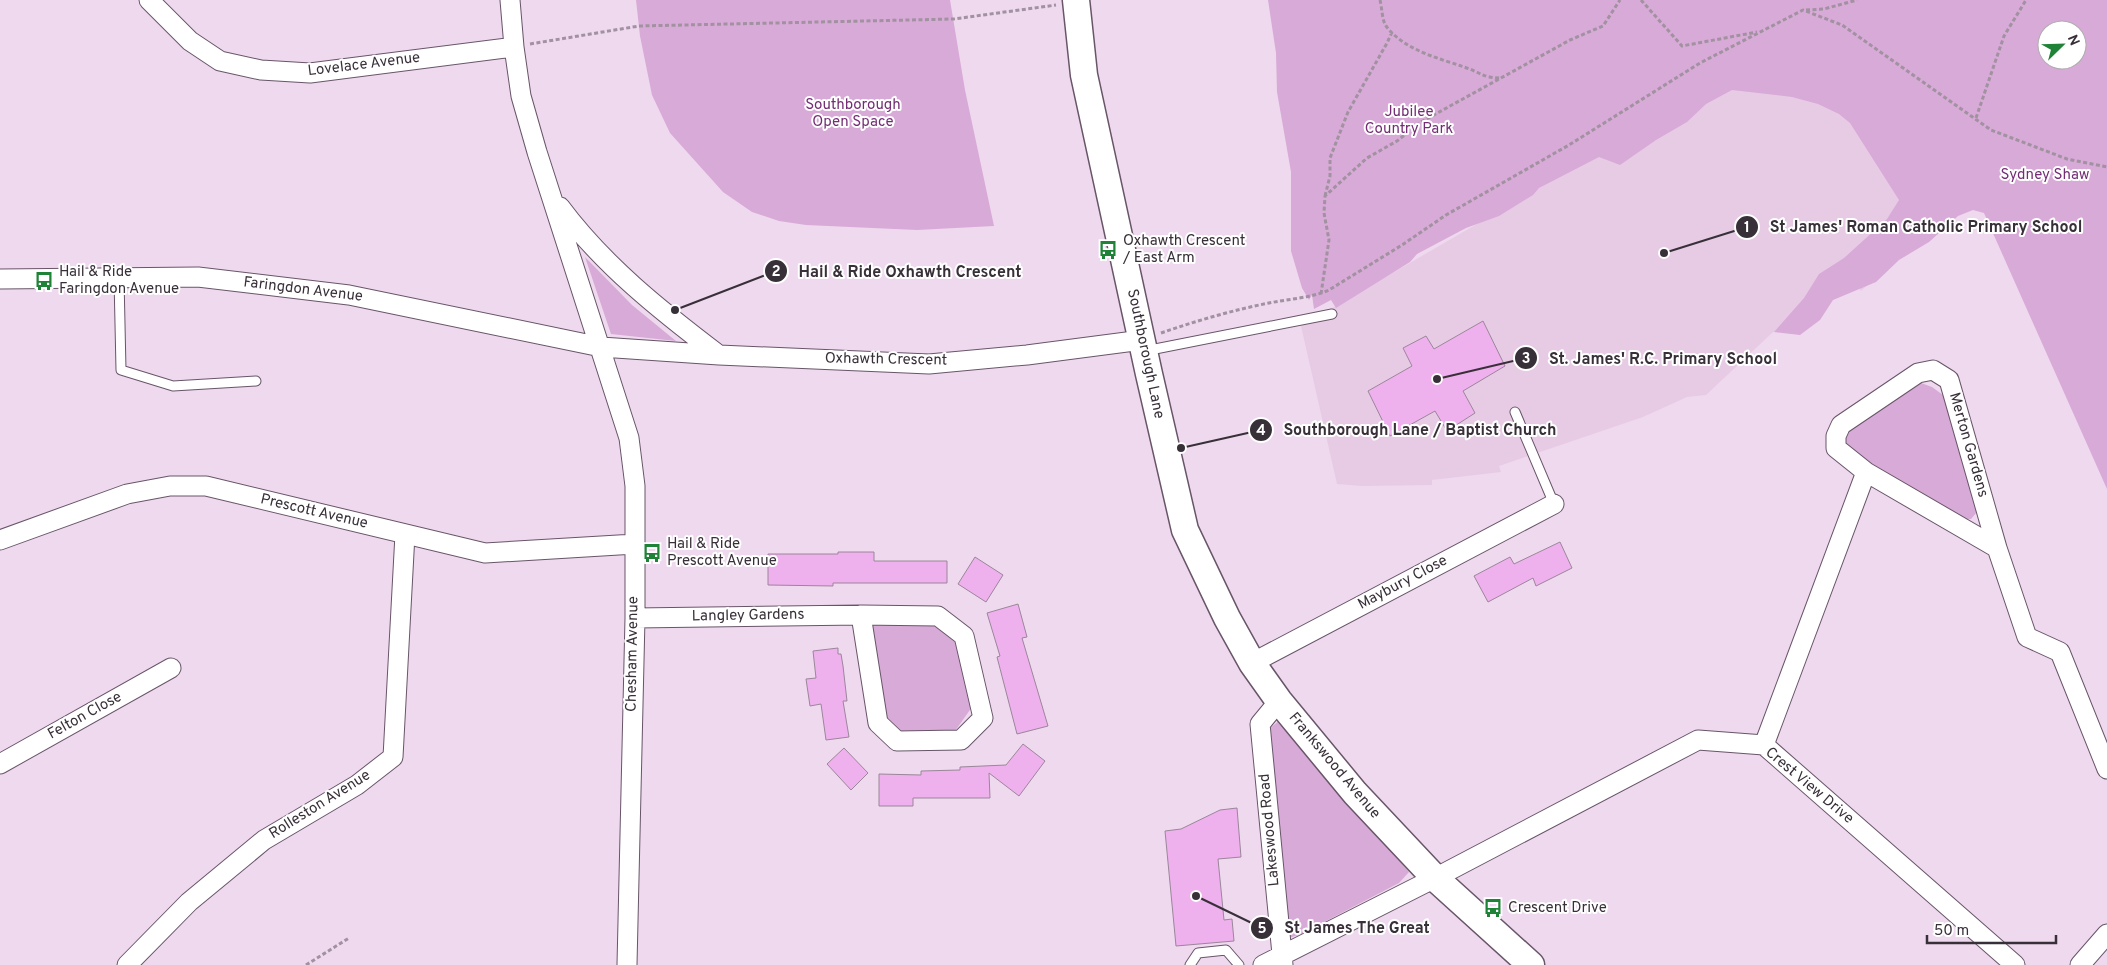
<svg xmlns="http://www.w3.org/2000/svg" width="2107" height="965" font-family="Overpass,sans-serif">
	<rect width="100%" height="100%" fill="#efd9ee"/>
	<!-- built -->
	<path fill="#e7cbe5" d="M1810,31L1930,226L1861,291L1854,280L1805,309L1772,333L1706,395L1687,397L1643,417L1499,466L1501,472L1432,480V485L1362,486L1337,484L1301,326Z"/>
	<!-- green -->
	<path fill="#d8aad7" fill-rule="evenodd" d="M636,0H950L965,90L994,226L917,230L806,225L779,221L752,212L723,192L670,133L652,95L640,36Z
		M1268,0H2107V489L1984,213L1973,210L1958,216L1929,242L1899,260L1876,282L1833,300L1820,320L1800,335L1774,332L1804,298L1819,274L1844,258L1887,219L1899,200L1850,123L1839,114L1818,104L1792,97L1732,90L1706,104L1687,122L1656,140L1620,165L1599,157L1539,188L1533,195L1499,216L1466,228L1417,254L1410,262L1336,308L1331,300L1314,309L1312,295L1309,300L1302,288L1291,251V172L1277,92L1276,53ZM2047,30H2077V60H2047Z
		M585,257L632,305L676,341L611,334Z
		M1921,383L1932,387L1943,395L1978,502L1977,512L1971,519H1963L1849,450L1844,444V431L1913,385Z
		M871,625H934L956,643L972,707L955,731L897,732L883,715Z
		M1281,719L1409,872L1399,883L1301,934L1286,939L1269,729Z"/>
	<!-- building -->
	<path fill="#efb0ee" stroke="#9b869a" d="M1483,321L1505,366L1463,391L1475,413L1447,431L1435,411L1390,436L1368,391L1412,366L1403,348L1426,336L1434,349Z
		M1560,542L1572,568L1536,586L1533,578L1488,602L1474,576L1510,557L1514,564Z
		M838,552H874V561H947V583H833V586L768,585V554H838Z
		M975,557L1003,575L986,602L958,584Z
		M1018,604L1027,637L1022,638L1048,726L1017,734L997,657L1000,656L987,613Z
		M838,648V654H841L843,666L847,701H843L849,737L826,740L821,704L810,706L806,679L816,678L813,651Z
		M1023,744L1045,761L1019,796L989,773L990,798H913V806H879V774L921,775V771L960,770V767L1006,765Z
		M844,748L868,773L851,790L827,764Z
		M1237,808L1241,857L1218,859L1224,920L1232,919L1234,941L1176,946L1165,831L1181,829L1220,810Z"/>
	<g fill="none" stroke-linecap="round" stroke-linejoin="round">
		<!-- lane casing -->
		<g stroke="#685568" stroke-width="11">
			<path id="lane" d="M119,278L121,370L173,386L256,381
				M1145,351L1332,314
				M1515,412L1554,504
				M1190,965L1198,953L1226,950L1239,965"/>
		</g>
		<!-- street casing -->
		<g stroke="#685568" stroke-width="21">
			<path id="street" d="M149,0L190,41L220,61L261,70L310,73L514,47
				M510,0L514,47L521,96L537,152L629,438L635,486V618L627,965
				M560,207C603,265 661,311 719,355
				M0,279L198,277L349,295L601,347L719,355L929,364L1027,355L1142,340
				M1866,472L1997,548L2027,637L2060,652L2107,769
				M0,540L127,494L170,486H206L485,553L635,544
				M635,618L861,615L938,616L964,636L983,718L961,740L897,741L878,723L861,615
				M1252,663L1554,504
				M1279,701L1260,724L1283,965
				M1764,745L1866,472L1836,448V436L1841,425L1918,373L1933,370L1949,380L1997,548
				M0,764L171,668
				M127,965L189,902L264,840L357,785L393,757L405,534
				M1263,965L1435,878L1698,740L1764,745L2015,965
				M2080,965L2107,934"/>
		</g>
		<!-- secondary casing -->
		<g stroke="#685568" stroke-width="29">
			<path id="secondary" d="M1076,0L1084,75L1149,374L1185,530L1227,618L1252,663L1279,701L1355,793L1435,878L1531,965"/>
		</g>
		<!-- path -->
		<path stroke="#a191a1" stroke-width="3" stroke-dasharray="4 2.5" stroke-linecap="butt" d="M1380,0C1382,8 1382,20 1386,26C1404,50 1438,58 1464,67C1480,72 1483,78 1500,78
			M1641,0L1682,46L1757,32
			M1806,10L1824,9L1857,0
			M530,44L639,26L954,19L1056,5
			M1976,118L2004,36L2026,0
			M1325,196L1330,176V158L1348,112L1387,43L1392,32
			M1321,294L1329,240L1324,213L1325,196L1367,158L1397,141L1421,122L1570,40L1603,26L1620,0
			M1161,333C1196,321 1233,310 1269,303C1289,299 1311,298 1329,290L1402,245L1446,215L1569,145L1700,63L1803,10L1842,25L1991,130L2067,159L2107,167
			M306,965L349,938"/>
		<!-- lane -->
		<use href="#lane" stroke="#fff" stroke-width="9"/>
		<!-- street -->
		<use href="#street" stroke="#fff" stroke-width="19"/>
		<!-- secondary -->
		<use href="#secondary" stroke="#fff" stroke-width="26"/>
	</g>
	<!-- icons -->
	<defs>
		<g id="bus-bare" transform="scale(1.5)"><path d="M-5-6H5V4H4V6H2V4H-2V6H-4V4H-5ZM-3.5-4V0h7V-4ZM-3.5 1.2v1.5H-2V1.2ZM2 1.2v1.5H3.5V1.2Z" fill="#1e8337" stroke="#fff" stroke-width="2.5" paint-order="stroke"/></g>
	</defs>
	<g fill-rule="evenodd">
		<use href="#bus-bare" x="1108" y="250"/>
		<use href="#bus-bare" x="44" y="281"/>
		<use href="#bus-bare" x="652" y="553"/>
		<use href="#bus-bare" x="1493" y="908"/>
	</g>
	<g text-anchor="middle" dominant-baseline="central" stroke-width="4" stroke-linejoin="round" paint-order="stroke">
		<!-- street labels -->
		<g font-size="15" fill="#383038" stroke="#fff">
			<text transform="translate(364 65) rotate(-7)">Lovelace Avenue</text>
			<text transform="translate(303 290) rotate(7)">Faringdon Avenue</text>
			<text transform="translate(1145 354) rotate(78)">Southborough Lane</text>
			<text transform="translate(886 360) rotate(1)">Oxhawth Crescent</text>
			<text transform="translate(1968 445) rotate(74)">Merton Gardens</text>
			<text transform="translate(314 512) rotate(13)">Prescott Avenue</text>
			<text transform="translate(1403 583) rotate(-28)">Maybury Close</text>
			<text transform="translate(748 616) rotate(-1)">Langley Gardens</text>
			<text transform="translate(633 654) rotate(-89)">Chesham Avenue</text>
			<text transform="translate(85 716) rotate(-29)">Felton Close</text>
			<text transform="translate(1334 766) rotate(50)">Frankswood Avenue</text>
			<text transform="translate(1809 786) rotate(40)">Crest View Drive</text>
			<text transform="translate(320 805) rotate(-32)">Rolleston Avenue</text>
			<text transform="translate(1270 830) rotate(-95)">Lakeswood Road</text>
		</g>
		<!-- park labels -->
		<g font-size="15" fill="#742c75" stroke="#fff">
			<text x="853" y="105">Southborough<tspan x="853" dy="17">Open Space</tspan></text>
			<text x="1409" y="112">Jubilee<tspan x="1409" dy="17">Country Park</tspan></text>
			<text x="2045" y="175">Sydney Shaw</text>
		</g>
		<!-- poi labels -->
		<g font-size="15" fill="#383038" stroke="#fff" text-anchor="start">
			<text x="1123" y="241">Oxhawth Crescent<tspan x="1123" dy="17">/ East Arm</tspan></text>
			<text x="59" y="272">Hail &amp; Ride<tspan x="59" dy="17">Faringdon Avenue</tspan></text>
			<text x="667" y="544">Hail &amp; Ride<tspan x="667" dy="17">Prescott Avenue</tspan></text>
			<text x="1508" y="908">Crescent Drive</text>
		</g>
	</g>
	<!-- callouts -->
	<path fill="none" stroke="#383038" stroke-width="2" d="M1664 253L1747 227M675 310L776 271M1437 379L1526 358M1181 448L1261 430M1196 896L1262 928"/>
	<g fill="#383038" stroke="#fff" stroke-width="2">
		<circle cx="1664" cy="253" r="5"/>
		<circle cx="675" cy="310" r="5"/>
		<circle cx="1437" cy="379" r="5"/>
		<circle cx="1181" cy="448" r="5"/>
		<circle cx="1196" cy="896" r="5"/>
		<circle cx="1747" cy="227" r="12"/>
		<circle cx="776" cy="271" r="12"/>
		<circle cx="1526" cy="358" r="12"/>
		<circle cx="1261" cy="430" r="12"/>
		<circle cx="1262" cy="928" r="12"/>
	</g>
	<g font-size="15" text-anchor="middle" font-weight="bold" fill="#fff">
		<text x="1747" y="232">1</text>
		<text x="776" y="276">2</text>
		<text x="1526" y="363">3</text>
		<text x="1261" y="435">4</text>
		<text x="1262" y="933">5</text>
	</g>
	<g font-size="16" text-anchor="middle" font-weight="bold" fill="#383038" stroke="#fff" stroke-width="4" stroke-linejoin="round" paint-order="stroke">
		<text x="1926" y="232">St James' Roman Catholic Primary School</text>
		<text x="910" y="277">Hail &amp; Ride Oxhawth Crescent</text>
		<text x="1663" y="364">St. James' R.C. Primary School</text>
		<text x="1420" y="435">Southborough Lane / Baptist Church</text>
		<text x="1357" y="933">St James The Great</text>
	</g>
	<!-- north arrow -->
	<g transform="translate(2062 45) rotate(67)"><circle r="24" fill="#ffffff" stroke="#afacaf"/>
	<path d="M0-4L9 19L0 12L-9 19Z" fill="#1e8337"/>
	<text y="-8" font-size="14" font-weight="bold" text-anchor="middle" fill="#383038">N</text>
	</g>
	<!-- scale -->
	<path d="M1927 935v8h129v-8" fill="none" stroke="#383038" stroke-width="2.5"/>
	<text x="1934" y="935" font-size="15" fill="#383038" stroke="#ffffff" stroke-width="4" paint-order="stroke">50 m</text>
</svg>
